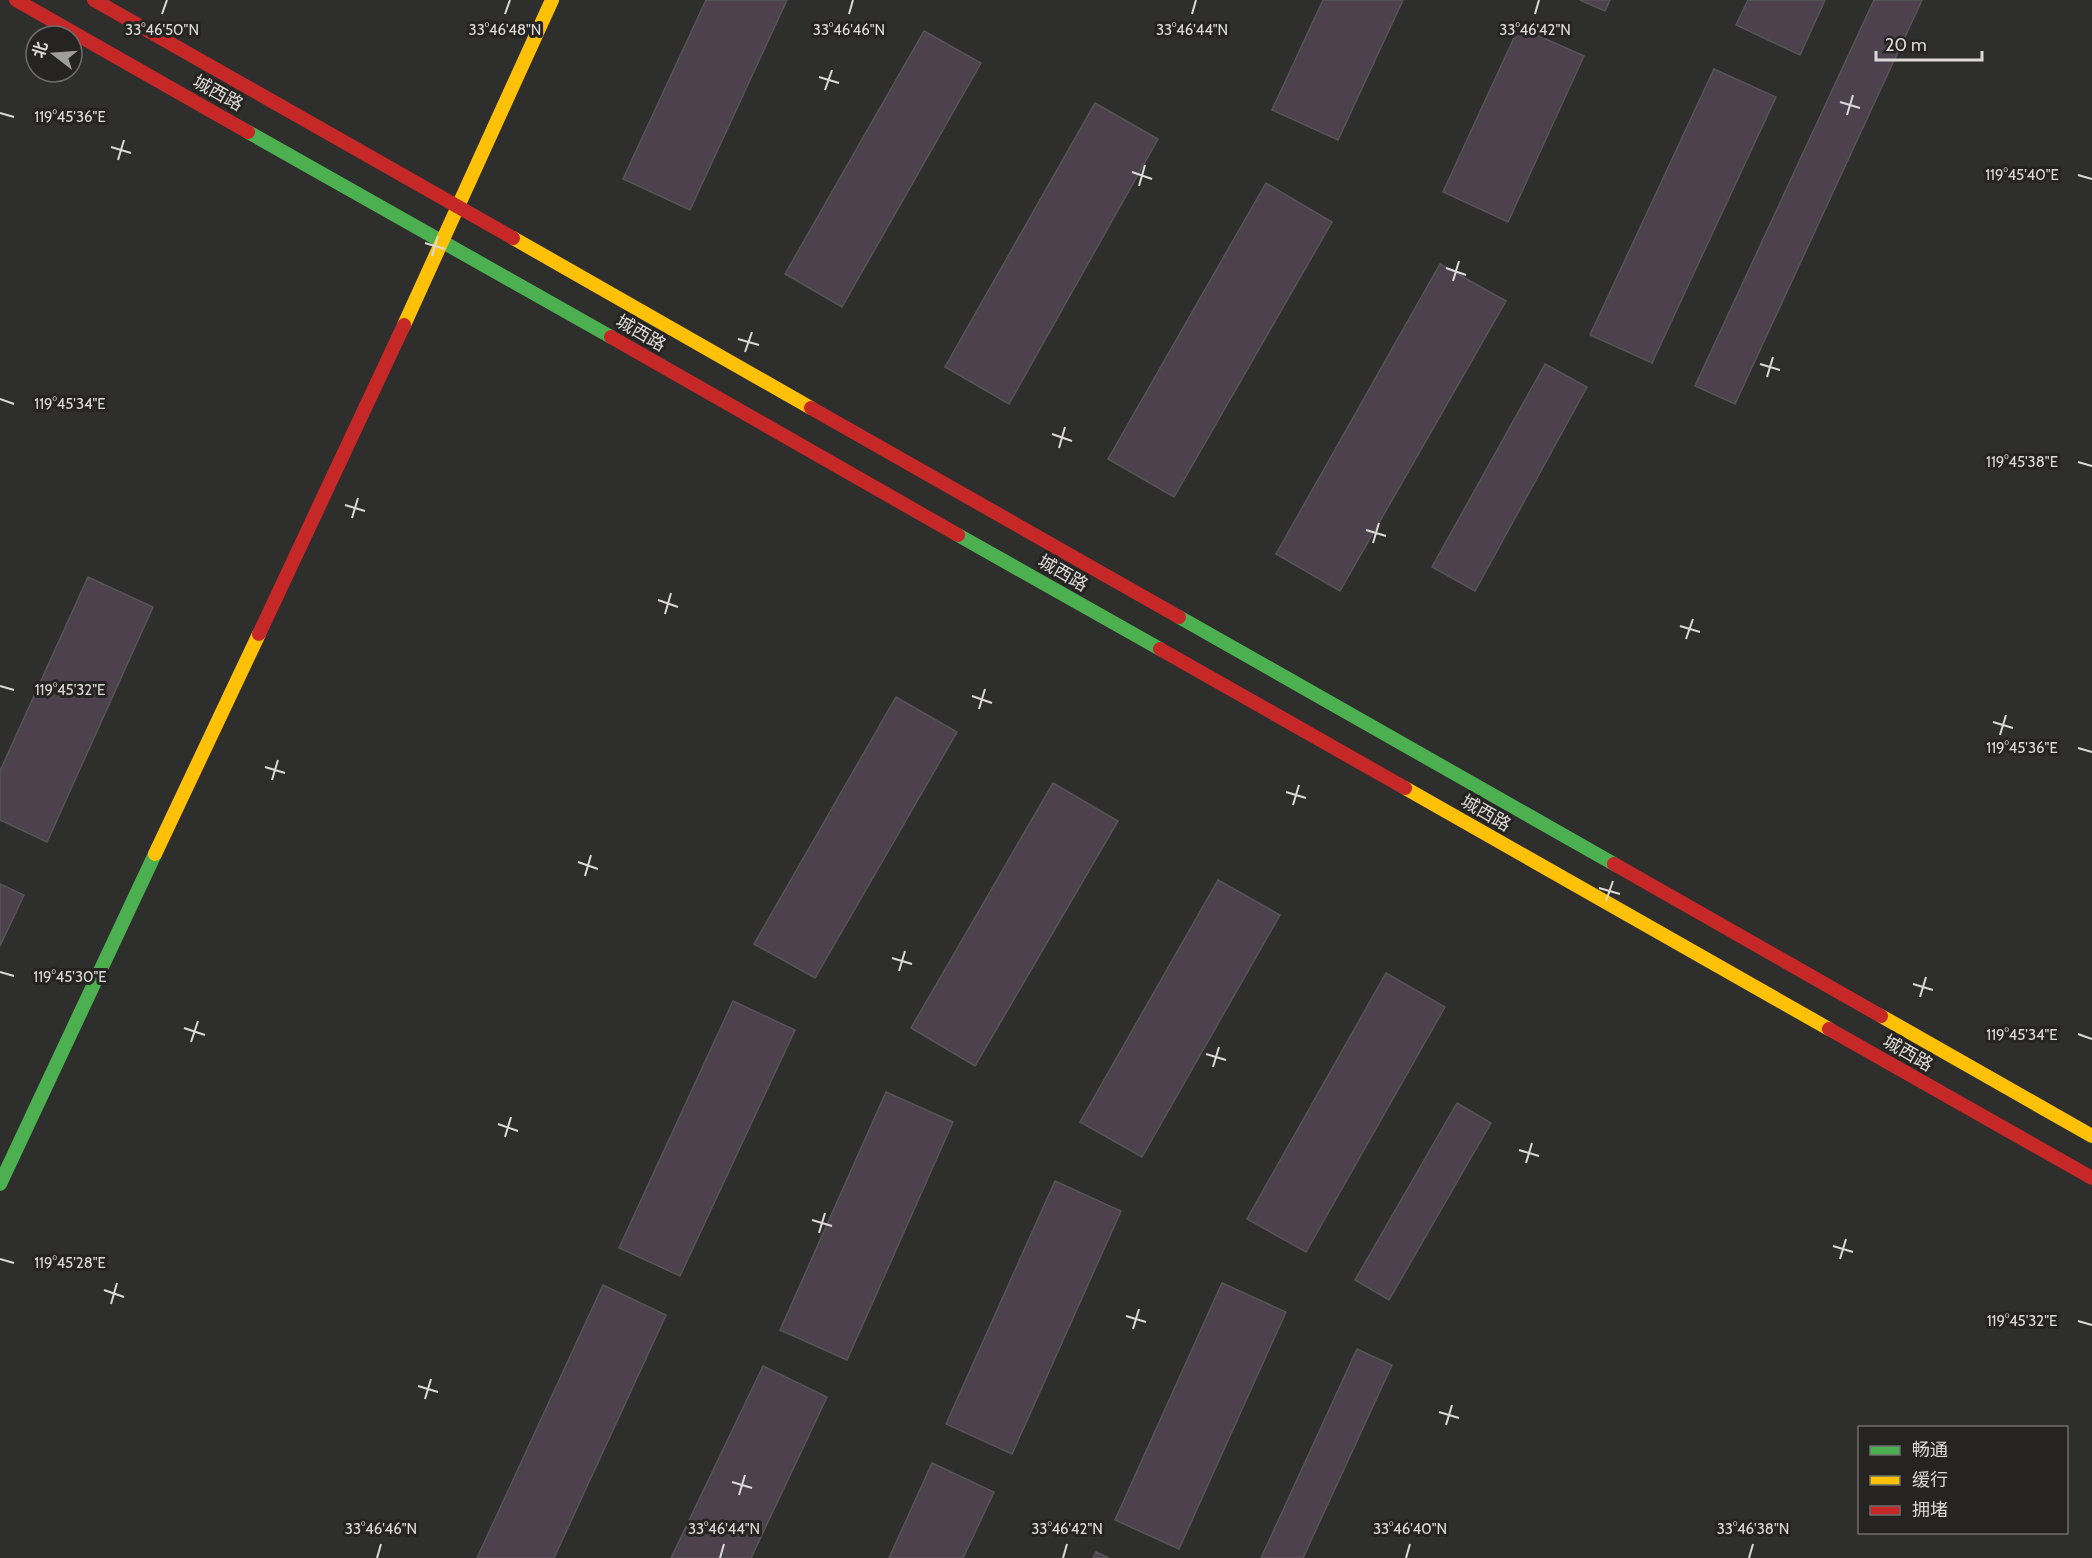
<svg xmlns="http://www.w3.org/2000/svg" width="2092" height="1558" font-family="Cabin,'Noto Sans SC',sans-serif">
	<rect width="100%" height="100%" fill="#2e2e2d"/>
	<!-- building -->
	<path fill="#4c414d" stroke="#555" stroke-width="1.5" d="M706,0H787L690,210L623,179Z
		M1323,0H1403L1338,140L1272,110Z
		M1580,0H1610L1605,11Z
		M1748,0H1825L1800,55L1736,25Z
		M1874,0H1922L1735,404L1695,386Z
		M1519,27L1584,56L1508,222L1443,192Z
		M924,31L981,63L842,307L785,274Z
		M1714,69L1776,97L1652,363L1590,335Z
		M1095,103L1158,139L1009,404L945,367Z
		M1266,183L1332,222L1174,497L1108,459Z
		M1440,264L1506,301L1340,591L1276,554Z
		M1545,364L1587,387L1475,591L1432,567Z
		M88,577L153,607L47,842L0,820V771Z
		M896,697L957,732L815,978L754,944Z
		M1053,783L1118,821L975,1066L911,1028Z
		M1218,880L1280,915L1142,1157L1080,1122Z
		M0,884L24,895L0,946Z
		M1386,973L1445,1007L1306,1252L1247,1219Z
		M733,1001L795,1030L680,1276L619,1248Z
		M886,1092L953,1122L847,1360L780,1330Z
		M1457,1103L1491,1123L1389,1300L1355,1280Z
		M1055,1181L1121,1211L1012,1454L946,1424Z
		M1222,1283L1286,1312L1179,1549L1115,1520Z
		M603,1285L666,1315L554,1558H477Z
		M1357,1349L1392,1365L1303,1558H1261Z
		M763,1366L827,1397L751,1558H671Z
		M932,1463L994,1492L963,1558H889Z
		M1096,1552L1109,1558H1093Z"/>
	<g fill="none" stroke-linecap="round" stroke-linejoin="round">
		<!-- fast -->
		<path stroke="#4caf50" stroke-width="14" d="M248,132L611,337
			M958,535L1160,649
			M1179,617L1614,864
			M0,1184L155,854"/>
		<!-- slow -->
		<path stroke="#ffc107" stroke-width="14" d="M513,238L811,408
			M404,325L552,0
			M1405,788L1829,1029
			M155,854L259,634
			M1881,1016L2092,1136"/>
		<!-- jam -->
		<path stroke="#c62828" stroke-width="14" d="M16,0L248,132
			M94,0L513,238
			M611,337L958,535
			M811,408L1179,617
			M259,634L404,325
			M1160,649L1405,788
			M1614,864L1881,1016
			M1829,1029L2092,1178"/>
	</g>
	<!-- ticks -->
	<path fill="none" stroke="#dbdad9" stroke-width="2" d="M162,14L167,0M505,14L510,0M849,14L853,0M1192,14L1196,0M1535,14L1539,0M819,77L839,83M825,90L832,70M1840,102L1860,108M0,113L14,117M1847,115L1853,95M111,147L131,153M118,160L124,140M1132,172L1152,179M2078,175L2092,179M1139,186L1145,165M425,243L445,249M432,256L438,236M1446,268L1466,275M1453,281L1459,261M738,339L759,345M745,352L752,332M1760,364L1780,370M1767,377L1773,357M0,399L14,404M1052,434L1072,441M1059,448L1065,427M2078,462L2092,466M345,505L365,511M352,518L358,498M1366,530L1386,536M1373,543L1379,523M658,600L678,607M665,614L671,593M1680,626L1700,632M1686,639L1693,619M0,686L14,690M972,696L992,703M979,709L985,689M1993,722L2013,728M2000,735L2006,715M2078,748L2092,752M265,767L285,773M272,780L278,760M1286,792L1306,798M1293,805L1299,785M578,862L598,869M585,876L591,855M1599,888L1620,894M1606,901L1613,881M892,958L912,964M899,971L905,951M0,972L14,976M1913,984L1933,990M1920,997L1926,977M184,1028L205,1035M2078,1034L2092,1039M191,1042L198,1021M1206,1054L1226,1060M1213,1067L1219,1047M498,1124L518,1131M505,1137L511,1117M1519,1150L1539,1156M1526,1163L1532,1143M812,1220L832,1226M819,1233L825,1213M1833,1246L1853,1252M0,1259L14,1263M1840,1259L1846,1239M104,1290L124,1297M111,1304L117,1283M1126,1316L1146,1322M2078,1321L2092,1325M1133,1329L1139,1309M418,1386L438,1392M425,1399L431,1379M1439,1412L1459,1418M1446,1425L1452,1405M732,1482L752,1488M739,1495L745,1475M377,1558L381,1544M720,1558L724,1544M1063,1558L1067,1544M1406,1558L1410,1544M1749,1558L1753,1544"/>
	<g text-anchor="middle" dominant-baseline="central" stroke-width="6" stroke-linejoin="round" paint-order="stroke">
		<!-- street labels -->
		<g font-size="18" fill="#dbdad9" stroke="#252422">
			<text transform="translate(218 93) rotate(29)">城西路</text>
			<text transform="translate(641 333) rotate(30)">城西路</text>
			<text transform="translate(1063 573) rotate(30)">城西路</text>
			<text transform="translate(1486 813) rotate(30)">城西路</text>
			<text transform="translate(1908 1053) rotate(30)">城西路</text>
		</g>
	</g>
	<g font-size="15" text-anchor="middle" fill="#dbdad9" stroke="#252422" stroke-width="6" stroke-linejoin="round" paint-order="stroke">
		<text x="162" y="35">33°46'50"N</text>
		<text x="505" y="35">33°46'48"N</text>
		<text x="849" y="35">33°46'46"N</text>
		<text x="1192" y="35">33°46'44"N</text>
		<text x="1535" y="35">33°46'42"N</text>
		<text x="70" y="122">119°45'36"E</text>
		<text x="2022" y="180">119°45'40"E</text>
		<text x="70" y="409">119°45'34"E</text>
		<text x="2022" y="467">119°45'38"E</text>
		<text x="70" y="695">119°45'32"E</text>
		<text x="2022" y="753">119°45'36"E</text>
		<text x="70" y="982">119°45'30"E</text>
		<text x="2022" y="1040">119°45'34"E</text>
		<text x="70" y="1268">119°45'28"E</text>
		<text x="2022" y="1326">119°45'32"E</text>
		<text x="381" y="1534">33°46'46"N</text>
		<text x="724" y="1534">33°46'44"N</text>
		<text x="1067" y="1534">33°46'42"N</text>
		<text x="1410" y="1534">33°46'40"N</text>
		<text x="1753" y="1534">33°46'38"N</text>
	</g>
	<!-- legend -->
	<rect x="1858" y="1426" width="210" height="108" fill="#252422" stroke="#6e6d6b" stroke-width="1.5"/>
	<rect x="1870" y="1446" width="30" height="9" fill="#4caf50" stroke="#6e6d6b" stroke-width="1.5"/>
	<text x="1912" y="1456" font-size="18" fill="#dbdad9">畅通</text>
	<rect x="1870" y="1476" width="30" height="9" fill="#ffc107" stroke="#6e6d6b" stroke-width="1.5"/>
	<text x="1912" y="1486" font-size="18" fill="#dbdad9">缓行</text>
	<rect x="1870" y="1506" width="30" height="9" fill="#c62828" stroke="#6e6d6b" stroke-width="1.5"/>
	<text x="1912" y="1516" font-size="18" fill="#dbdad9">拥堵</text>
	<!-- north arrow -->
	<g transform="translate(54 54) rotate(287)"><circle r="28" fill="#252422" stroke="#6e6d6b" stroke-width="1.5"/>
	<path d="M0-4.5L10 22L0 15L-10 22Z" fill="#9e9e9d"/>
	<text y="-9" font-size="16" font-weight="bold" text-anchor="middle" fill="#dbdad9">北</text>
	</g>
	<!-- scale -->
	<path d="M1876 51v9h106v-9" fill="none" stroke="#dbdad9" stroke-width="3"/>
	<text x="1885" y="51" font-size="18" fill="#dbdad9" stroke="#252422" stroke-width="4.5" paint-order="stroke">20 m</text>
</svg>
